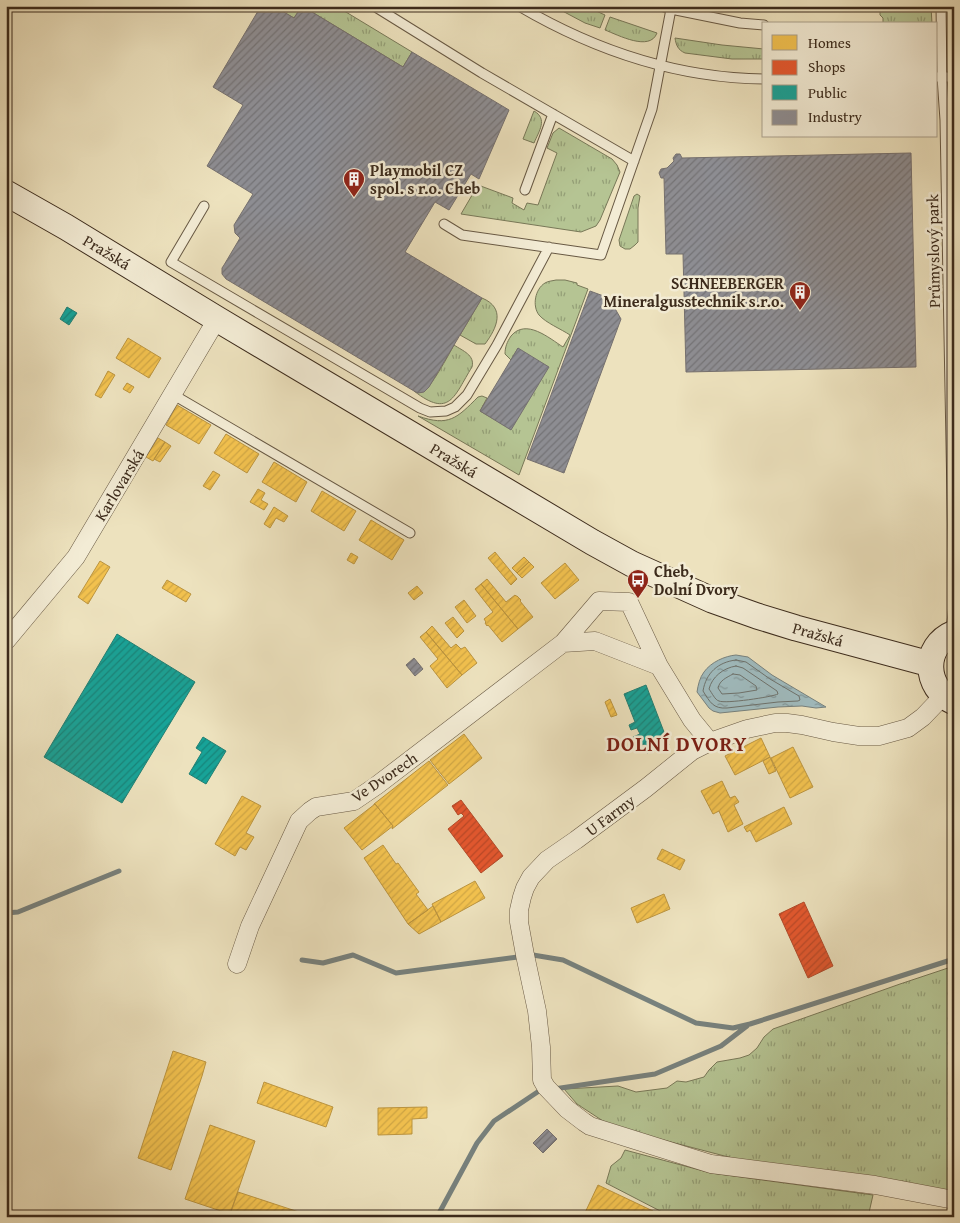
<svg xmlns="http://www.w3.org/2000/svg" width="960" height="1223" font-family="'Gentium Book Plus',serif">
	<defs>
		<pattern id="grass-tufts" width="24" height="20" patternUnits="userSpaceOnUse" patternTransform="scale(1.25)"><rect width="24" height="20" fill="#b5c493"/><path d="M3 7l-1-3M5 7V3M7 7l1-3M15 17l-1-3M17 17v-4M19 17l1-3" fill="none" stroke="#949f77"/></pattern>
		<pattern id="water-ripples" width="26" height="14" patternUnits="userSpaceOnUse" patternTransform="scale(1.25)"><rect width="26" height="14" fill="#9fbabd"/><path d="M2 4q2-2 4 0t4 0M15 11q2-2 4 0t4 0" fill="none" stroke="#839799"/></pattern>
		<pattern id="homes-hatch" width="6" height="6" patternUnits="userSpaceOnUse" patternTransform="scale(1.25)"><rect width="6" height="6" fill="#f2c14e"/><path d="M-1 1l2-2M0 6l6-6M5 7l2-2" fill="none" stroke="#d0a644"/></pattern>
		<pattern id="shops-hatch" width="6" height="6" patternUnits="userSpaceOnUse" patternTransform="scale(1.25)"><rect width="6" height="6" fill="#e4572e"/><path d="M-1 1l2-2M0 6l6-6M5 7l2-2" fill="none" stroke="#ba4826"/></pattern>
		<pattern id="public-hatch" width="6" height="6" patternUnits="userSpaceOnUse" patternTransform="scale(1.25)"><rect width="6" height="6" fill="#17a398"/><path d="M-1 1l2-2M0 6l6-6M5 7l2-2" fill="none" stroke="#16857b"/></pattern>
		<pattern id="industry-hatch" width="6" height="6" patternUnits="userSpaceOnUse" patternTransform="scale(1.25)"><rect width="6" height="6" fill="#8d8d92"/><path d="M-1 1l2-2M0 6l6-6M5 7l2-2" fill="none" stroke="#747376"/></pattern>
	</defs>
	<rect width="100%" height="100%" fill="#ede2be"/>
	<filter id="stains"><feTurbulence type="fractalNoise" baseFrequency=".004" numOctaves="4"/><feColorMatrix values="0 0 0 0 .2 0 0 0 0 .09 0 0 0 0 .02 0 0 0 .5 -.17"/></filter>
	<radialGradient id="worn" r=".72"><stop offset=".6" stop-color="#630" stop-opacity="0"/><stop offset="1" stop-color="#630" stop-opacity=".3"/></radialGradient>
	<!-- grass -->
	<path fill="url(#grass-tufts)" stroke="#787858" d="M291,6H336L412,52L403,67L302,6L294,18L286,14Z
		M553,6H585L605,15L600,28L585,23Z
		M880,6H931L932,24H883V18L880,15Z
		M610,17L657,33C650,52 618,35 605,30Z
		M675,38L722,45L764,49V59H732L685,53C678,50 676,45 675,38Z
		M950,104H954V287Z
		M534,111C548,119 539,131 534,143L523,139Z
		M559,128L612,159L617,165L620,172L600,220L596,226L581,232L461,214L478,185L513,198L512,203L524,210L527,203L538,205L557,153L547,148L553,133Z
		M637,194L640,196L638,208V242L635,245L630,249H625L620,246L619,240L634,196Z
		M556,280H565L577,283V285L588,289L519,475L418,416C449,427 457,418 478,397L482,396L487,398L480,411L511,429L518,348L511,360L505,354C505,347 507,342 511,336C526,318 549,338 563,347L570,335C561,329 546,323 539,315C532,306 535,289 545,283C548,281 552,281 556,280Z
		M482,298C506,308 497,328 485,344H476L460,335Z
		M454,345C463,351 475,355 472,367C454,396 450,419 414,391C417,392 418,393 422,392C430,390 449,354 454,345Z
		M954,966V1192L736,1159L625,1130L603,1121L577,1104L564,1089L618,1086L636,1092L667,1088L677,1081L686,1082L704,1077L709,1070L717,1062L740,1058L749,1055L757,1048L764,1037L773,1029L900,984Z
		M625,1150L711,1173L873,1195L868,1217H662L664,1213L606,1183L611,1166L621,1158Z"/>
	<!-- water -->
	<path fill="url(#water-ripples)" stroke="#77817d" d="M736,655L748,657L772,675L826,707L816,708L802,706L778,707L720,713L713,711L709,708L697,692C698,685 700,677 704,672C711,662 725,656 736,655Z"/>
	<!-- homes -->
	<path fill="url(#homes-hatch)" stroke="#bb943f" d="M128,338L161,358L149,378L116,358Z
		M108,371L115,375L101,398L95,395Z
		M127,383L134,387L130,393L123,389Z
		M177,405L211,425L199,444L166,425Z
		M226,434L259,454L247,473L214,453Z
		M158,438L165,442L153,461L146,457Z
		M165,442L171,446L160,462L154,459Z
		M274,462L307,482L296,502L262,482Z
		M213,471L220,475L210,490L203,486Z
		M258,489L265,493L261,500L268,504L264,510L250,502Z
		M322,491L356,511L344,531L311,511Z
		M274,507L288,516L284,522L276,518L270,528L264,524Z
		M371,520L404,540L392,560L359,540Z
		M495,552L517,579L511,585L488,558Z
		M351,553L358,557L354,564L347,560Z
		M524,557L529,562L517,573L512,568Z
		M100,561L110,567L88,604L78,597Z
		M529,562L534,567L522,578L517,573Z
		M565,563L579,580L555,599L541,583Z
		M487,579L506,602L515,595L516,596H517L521,600L520,601L533,617L518,629L481,584Z
		M167,580L191,594L186,602L162,588Z
		M481,584L518,629L502,642L488,625L487,626L485,623L486,622L484,619L493,612L475,589Z
		M417,586L423,593L414,600L408,593Z
		M464,600L476,616L467,623L455,607Z
		M453,617L464,631L457,638L445,623Z
		M432,626L451,648L456,644L461,649L465,647L477,663L462,675L426,632Z
		M426,632L462,675L447,688L430,666L438,659L420,637Z
		M610,699L617,715L611,717L605,702Z
		M464,734L482,758L449,784L430,760Z
		M761,738L770,757L735,775L725,756Z
		M793,747L813,787L790,798L771,758Z
		M770,757L776,771L769,774L763,761Z
		M429,761L448,785L392,829L393,826L375,804L374,805V804Z
		M722,781L730,798L735,796L739,802L734,805L743,824L728,832L719,811L713,814L701,791Z
		M242,796L261,806L246,833L254,837L246,850L240,847L235,856L215,844Z
		M375,804L393,826L362,850L344,828Z
		M784,807L792,824L756,842L750,830L747,832L744,827Z
		M383,845L396,864L398,863L419,892L416,894L428,910L408,924L364,858Z
		M662,849L685,860L680,870L657,859Z
		M475,881L485,898L441,922L432,904Z
		M664,894L670,909L637,923L631,908Z
		M433,906L441,922L419,934L408,924Z
		M173,1051L206,1062L202,1076L171,1170L138,1158Z
		M264,1082L333,1107L326,1127L257,1103Z
		M427,1107V1118L412,1119V1134L378,1135V1108Z
		M210,1125L255,1141L230,1214L185,1199Z
		M598,1185L653,1211L651,1217H583Z
		M238,1192L314,1217H234L226,1214V1213L230,1214Z"/>
	<!-- shops -->
	<path fill="url(#shops-hatch)" stroke="#b24a29" d="M461,800L503,856L481,873L448,829L464,816L461,813L458,815L452,806Z
		M804,902L833,966L808,978L779,914Z"/>
	<!-- public -->
	<path fill="url(#public-hatch)" stroke="#227f73" d="M67,307L77,313L69,325L60,319Z
		M117,634L195,682L122,803L44,757Z
		M646,685L669,745L647,753L644,744L637,747L633,737L640,734L637,728L631,730L629,725L635,722L624,694Z
		M203,737L226,751L206,784L189,774L202,752L196,748Z"/>
	<!-- industry -->
	<path fill="url(#industry-hatch)" stroke="#75706f" d="M261,6H274L294,18L302,6L403,67L412,52L509,110L479,179L471,174L449,210L435,202L405,252L482,298L429,387L424,392L418,393L414,391L226,279L222,274V268L224,265L240,238L235,233L234,225L253,194L207,166L243,105L213,87Z
		M911,153L916,367L686,372L683,254H666L664,178H661L659,173L661,169L667,168L674,161L673,158L676,154H680L682,158Z
		M590,291L609,298L621,319L564,473L527,459Z
		M518,348L549,367L511,430L480,411Z
		M414,658L423,669L415,676L406,665Z
		M547,1129L557,1139L543,1153L533,1143Z"/>
	<g fill="none" stroke-linecap="round" stroke-linejoin="round">
		<!-- shore -->
		<path stroke="#6e726c" stroke-width="1" d="M736,660L746,662L770,679L799,696L800,700L798,701L778,702L727,708C713,709 710,702 703,691C706,673 718,662 736,660Z
			M736,666L743,668L777,691L778,694C772,697 725,704 719,701C715,700 712,693 709,689C712,677 723,668 736,666Z
			M733,674L740,675L756,686L757,690L739,693L722,694L718,688C720,680 726,678 733,674Z"/>
		<!-- stream -->
		<path stroke="#77817d" stroke-width="5" d="M6,913L18,912L119,871
			M533,955L563,960L696,1023L733,1028L750,1024L954,959
			M302,960L323,963L353,955L396,973L518,957
			M554,1089L655,1074L721,1046L747,1026
			M437,1217L477,1143L494,1121L539,1091H543"/>
		<!-- service casing -->
		<g stroke="#685944" stroke-width="11">
			<path id="service" d="M374,6L482,73L634,161
				M519,6C594,50 677,78 764,79
				M661,6L671,9
				M941,6L942,77L945,120L954,605L951,631
				M936,77H954
				M525,190L553,114
				M204,206L171,262L420,408L430,412L446,411L455,407L467,395L497,345L549,247
				M444,224L462,235L601,255L652,109L671,9L740,23L764,25
				M172,394L410,533"/>
		</g>
		<!-- minor casing -->
		<g stroke="#685944" stroke-width="19">
			<path id="minor" d="M6,641L76,557L217,319
				M659,666L595,641L563,643L599,601L629,602L659,666L692,720L710,742
				M943,696L923,717L908,728L879,736H859L833,732L802,725L787,723H775L747,729L710,742L692,751L646,788L576,840L547,860L531,877L525,888L522,897L519,910V922L525,955L537,1011L541,1047L542,1080L546,1087L567,1109L584,1122L590,1126L711,1164L875,1185L954,1200
				M237,964L250,926L299,821L310,811L316,807L354,801L376,786L563,643"/>
		</g>
		<!-- secondary casing -->
		<g stroke="#3c2b1c" stroke-width="27">
			<path id="secondary" d="M6,193L66,227L217,319L592,542L632,564L712,600L757,616L796,628L930,664
				M954,633C922,646 924,688 954,702"/>
		</g>
		<!-- service -->
		<use href="#service" stroke="#f3ecd5" stroke-width="9"/>
		<!-- minor -->
		<use href="#minor" stroke="#f3ecd5" stroke-width="18"/>
		<!-- secondary -->
		<use href="#secondary" stroke="#f3ecd5" stroke-width="25"/>
	</g>
	<!-- icons -->
	<defs>
		<g id="building-pin" transform="scale(1.125)"><path d="M0 17L-7.5 6A9.5 9.5 0 1 1 7.5 6Z" fill="#8f2418" stroke="#f3ecd5"/><path d="M-4-6H4V6H1V3H-1V6H-4ZM-2.5-4.3h1.7v1.8h-1.7ZM.8-4.3h1.7v1.8H.8ZM-2.5-1h1.7V.8h-1.7ZM.8-1h1.7V.8H.8Z" fill="#fff"/></g>
		<g id="bus-pin" transform="scale(1.125)"><path d="M0 17L-7.5 6A9.5 9.5 0 1 1 7.5 6Z" fill="#8f2418" stroke="#f3ecd5"/><path d="M-5-6H5V4H4V6H2V4H-2V6H-4V4H-5ZM-3.5-4V0h7V-4ZM-3.5 1.2v1.5H-2V1.2ZM2 1.2v1.5H3.5V1.2Z" fill="#fff"/></g>
	</defs>
	<g fill-rule="evenodd">
		<use href="#building-pin" x="354" y="179"/>
		<use href="#building-pin" x="800" y="292"/>
		<use href="#bus-pin" x="638" y="580"/>
	</g>
	<g text-anchor="middle" dominant-baseline="central" stroke-width="5" stroke-linejoin="round" paint-order="stroke">
		<!-- poi labels -->
		<g font-size="16" font-weight="bold" fill="#3c2b1c" stroke="#f3ecd5" text-anchor="start">
			<text x="370" y="170">Playmobil CZ<tspan x="370" dy="18">spol. s r.o. Cheb</tspan></text>
			<text x="784" y="283" text-anchor="end">SCHNEEBERGER<tspan x="784" dy="18">Mineralgusstechnik s.r.o.</tspan></text>
			<text x="654" y="571">Cheb,<tspan x="654" dy="18">Dolní Dvory</tspan></text>
		</g>
		<!-- street labels -->
		<g font-size="16" fill="#3c2b1c" stroke="#f3ecd5">
			<text transform="translate(933 251) rotate(-91)">Průmyslový park</text>
			<text transform="translate(107 252) rotate(31)">Pražská</text>
			<text transform="translate(454 460) rotate(31)">Pražská</text>
			<text transform="translate(119 485) rotate(-59)">Karlovarská</text>
			<text transform="translate(818 634) rotate(16)">Pražská</text>
			<text transform="translate(384 777) rotate(-34)">Ve Dvorech</text>
			<text transform="translate(610 815) rotate(-37)">U Farmy</text>
		</g>
		<!-- district labels -->
		<g font-size="21" font-weight="bold" letter-spacing="1" fill="#7a1f14" stroke="#f3ecd5">
			<text x="677" y="743">DOLNÍ DVORY</text>
		</g>
	</g>
	<!-- margin -->
	<rect width="960" height="1223" fill="none" stroke="#ede2be" stroke-width="25"/>
	<rect x="8" y="8" width="945" height="1208" fill="none" stroke="#3c2b1c" stroke-width="2.5"/>
	<rect x="12" y="12" width="935" height="1198" fill="none" stroke="#3c2b1c"/>
	<!-- legend -->
	<rect x="762" y="22" width="175" height="115" fill="#f3ecd5" stroke="#aa9f8b"/>
	<rect x="772" y="35" width="25" height="15" fill="#f2c14e" stroke="#aa9f8b"/>
	<text x="808" y="48" font-size="15" fill="#3c2b1c">Homes</text>
	<rect x="772" y="60" width="25" height="15" fill="#e4572e" stroke="#aa9f8b"/>
	<text x="808" y="72" font-size="15" fill="#3c2b1c">Shops</text>
	<rect x="772" y="85" width="25" height="15" fill="#17a398" stroke="#aa9f8b"/>
	<text x="808" y="98" font-size="15" fill="#3c2b1c">Public</text>
	<rect x="772" y="110" width="25" height="15" fill="#8d8d92" stroke="#aa9f8b"/>
	<text x="808" y="122" font-size="15" fill="#3c2b1c">Industry</text>
	<rect width="100%" height="100%" filter="url(#stains)"/>
	<rect width="100%" height="100%" fill="url(#worn)"/>
</svg>
